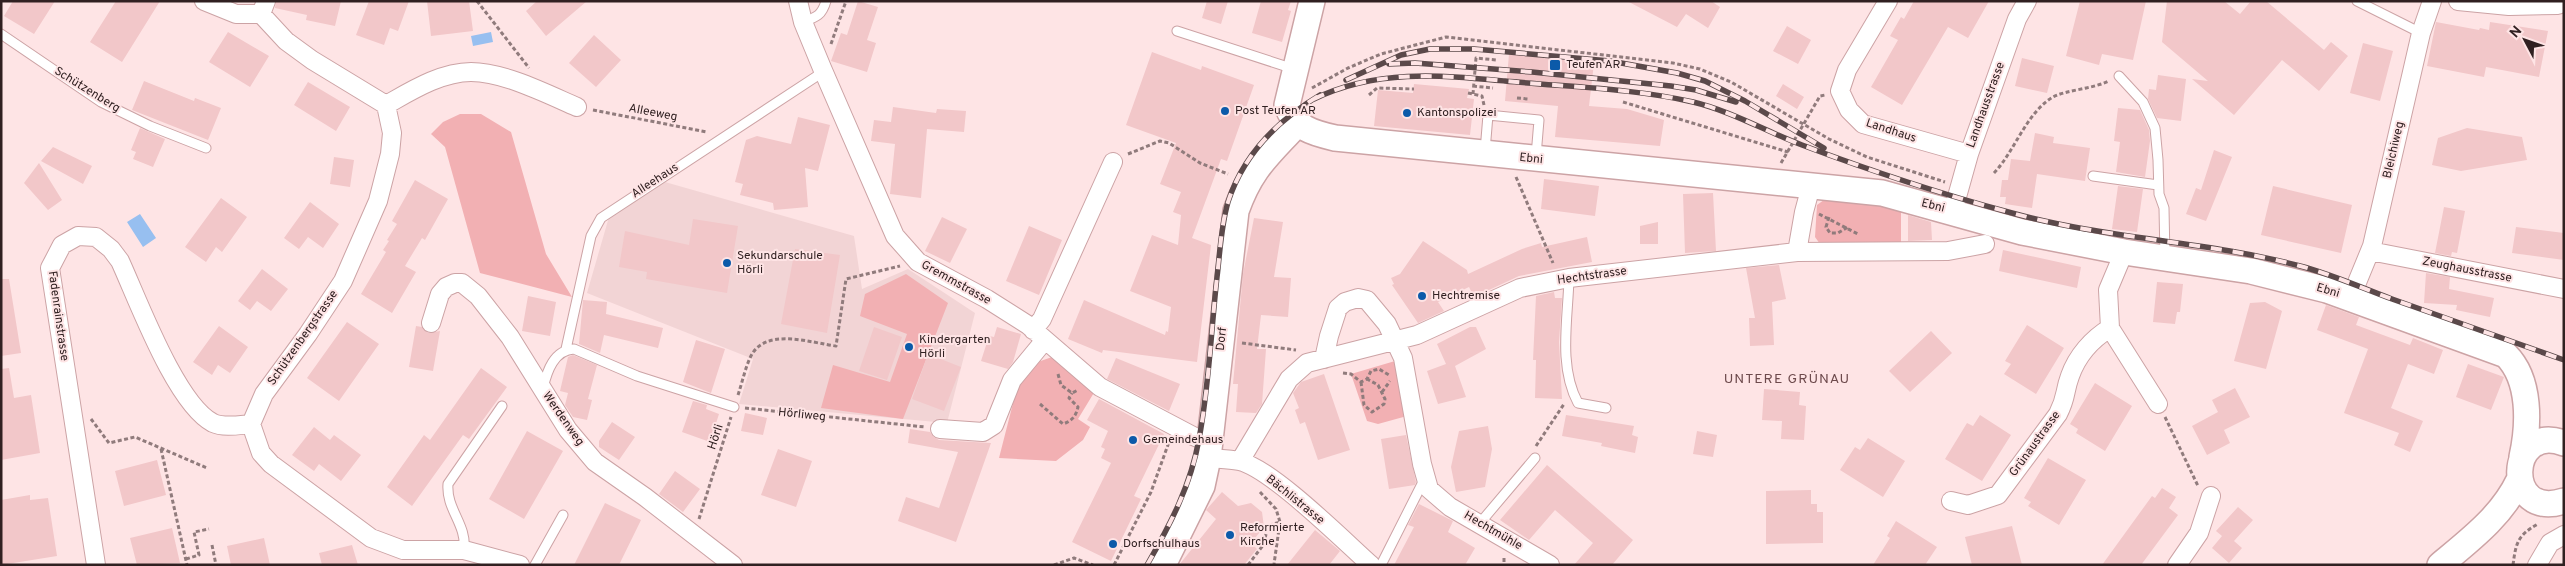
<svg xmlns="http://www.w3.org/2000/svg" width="2565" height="566" font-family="Overpass,sans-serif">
	<rect width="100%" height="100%" fill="#fee4e5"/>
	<!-- built -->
	<path fill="#f2d4d5" d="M665,182L854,236L862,289L908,269L975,313L947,423L739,404L753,359L587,293L609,217Z"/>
	<!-- green -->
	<path fill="#f2b0b3" d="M460,114H481L511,132L546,254L572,297L480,273L445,147L431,134L443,122Z
		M1828,197L1901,206V245L1820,244L1815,237L1817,205Z
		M906,274L948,303L903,419L821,408L833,365L890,382L907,334L860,316L865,294Z
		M1052,357L1095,391L1078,419L1090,427L1083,440L1056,461L999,458L1020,376L1035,363Z
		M1395,361L1407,416L1378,424L1367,421L1351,374Z"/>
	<!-- water -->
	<path fill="#97bff0" d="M491,32L493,42L473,46L471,36Z
		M140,214L156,238L143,247L127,222Z"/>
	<!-- building -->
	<path fill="#f2c7c9" d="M13,1H55L34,34L4,16Z
		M116,1H160L122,62L90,42Z
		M276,1H341L335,26L306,20L307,15L275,8Z
		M369,1H409L398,31L390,28L384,45L356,35Z
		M427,1H469L473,31L431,36Z
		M537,1H587L546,36L526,11Z
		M858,1L878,7L867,40L876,43L867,72L831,61L841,33L847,35Z
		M1207,1H1228L1221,24L1202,18Z
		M1261,1H1291L1288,10L1291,11L1282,42L1252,33Z
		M1627,1H1711L1720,7L1708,28L1686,14L1677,27Z
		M1914,1H1989L1968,38L1948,27L1902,105L1871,87L1898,40L1890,36L1901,17L1904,19Z
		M2080,1H2146L2133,60L2102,54L2099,65L2066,56Z
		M2167,1H2224L2240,14L2251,1H2266L2324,50L2331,42L2348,56L2319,91L2282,60L2234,115L2192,79L2208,81L2162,42Z
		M2436,22L2479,30L2480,28L2489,30L2490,22L2548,31L2539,77L2486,67L2484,77L2427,66Z
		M1787,26L1811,40L1798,64L1773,51Z
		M228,32L269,56L250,87L209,62Z
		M594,35L621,60L596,87L569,63Z
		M2363,43L2393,51L2380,101L2350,93Z
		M1152,52L1201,70L1202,66L1254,85L1227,161L1221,159L1192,238L1211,245L1197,362L1103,350L1102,353L1068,339L1084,300L1165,335L1166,331L1168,332L1171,307L1130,291L1152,235L1178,245L1181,215L1173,212L1181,192L1160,184L1176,143L1126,125Z
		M1509,54L1594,63L1589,106L1627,109L1664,120L1660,146L1555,137L1558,106L1505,101Z
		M2022,58L2054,66L2047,93L2015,86Z
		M2158,75L2186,79L2181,121L2157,118L2148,99L2149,89L2156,90Z
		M144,81L194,101L195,98L221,108L208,140L132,110Z
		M308,82L350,107L336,131L294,105Z
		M1414,84L1469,89L1467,98L1474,99L1470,135L1374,126L1378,90L1413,93Z
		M1783,84L1804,97L1797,109L1776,96Z
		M893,107L936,113L937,109L966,111L964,132L927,129L921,198L890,194L895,144L871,141L874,120L891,122Z
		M2118,108L2140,110L2149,130L2150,141L2145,177L2116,172L2120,142L2114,141Z
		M798,117L830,125L818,171L805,168L808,207L774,210L773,203L740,195L743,184L735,182L746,140L757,136L791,144Z
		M140,128L165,139L153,167L133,159L136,152L131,150Z
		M2467,128L2522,137L2527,160L2461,171L2432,165L2438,138Z
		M2035,133L2054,137L2053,143L2090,148L2085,181L2037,174L2032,208L2005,204L2006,197H2000L2002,180H2008L2011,159L2030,161Z
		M53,147L92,166L83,184L41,161Z
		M2214,150L2232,157L2206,221L2186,214L2196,188L2201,190Z
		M334,157L354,160L350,187L330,184Z
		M39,163L62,200L48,210L24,183Z
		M1544,179L1599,186L1595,216L1541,209Z
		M415,180L448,199L425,240L422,238L405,266L416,272L392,313L361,294L386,252L383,250L389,241L387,240L397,224L392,221Z
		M2118,186L2143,189L2137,232L2112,229Z
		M2273,186L2352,205L2341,253L2261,235Z
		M1713,193L1716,251L1685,253L1683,194Z
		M221,198L247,217L222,252L216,247L206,262L185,247Z
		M310,202L339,224L323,248L308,237L299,249L284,238Z
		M2444,207L2465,211L2457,253L2452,252L2451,256L2435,253Z
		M1908,215L1931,222L1932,240L1908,241Z
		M942,217L967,229L950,263L925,251Z
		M1254,218L1283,222L1274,277L1291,278L1288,317L1261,315L1257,349H1266L1262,404L1256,413L1236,412L1238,384H1233L1243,274Z
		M693,219L738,226L727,293L646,279L647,272L619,267L625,231L689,245Z
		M1658,222V244H1640V226Z
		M1029,226L1062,240L1039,295L1006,281Z
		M2516,227L2564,233V260L2512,253Z
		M1587,237L1592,262L1519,276L1474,297L1469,287L1438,302L1444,311L1418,323L1392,285L1394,284L1391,278L1400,274L1423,241L1467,270L1468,274L1522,249L1541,243L1542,247Z
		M795,249L840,255L827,333L781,324Z
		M2003,250L2081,267L2077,288L1999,271Z
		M1779,265L1786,299L1772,302L1774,345L1750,346L1749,318H1755L1746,268Z
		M262,269L288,289L271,311L257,301L250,310L238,301Z
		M2426,273L2450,277L2449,289L2494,298L2490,317L2456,310L2457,305L2424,303Z
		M1,279H9L21,353L1,356Z
		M2157,282L2183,284L2180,312H2177L2175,324L2153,322Z
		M1554,292L1555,298H1562L1559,342L1562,399L1535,398L1536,360H1533L1536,296Z
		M528,296L556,302L550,336L522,331Z
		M583,300L607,302L606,314L663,328L658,348L604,335L600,353L579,344Z
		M2265,302L2282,311L2266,369L2234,361L2250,303Z
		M2326,305L2359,317L2356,325L2410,345L2413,338L2443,350L2434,374L2408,364L2391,408L2423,421L2410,452L2394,445L2399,433L2344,413L2368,349L2317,330Z
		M347,322L379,344L339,401L307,378Z
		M2027,325L2064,348L2036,394L2004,374L2011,364L2005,361Z
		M219,326L248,347L230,373L218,365L212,375L193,362Z
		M416,326L422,327L428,333L440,331L433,371L409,367Z
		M874,327L902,337L887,380L859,371Z
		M997,327L1021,334L1013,362L1008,369L981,361L989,336L994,337Z
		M1470,327H1476L1486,349L1455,366L1466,397L1438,404L1427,371L1446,364L1437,344Z
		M1931,331L1952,353L1910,392L1889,371Z
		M696,340L725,349L711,393L683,382Z
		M928,354L961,367L944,411L912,399Z
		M573,355L597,365L588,399L592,400L587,420L573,417L565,405L568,393L560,391L568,357Z
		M1116,358L1180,384L1169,411L1107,379Z
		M2468,364L2504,377L2491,410L2456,397Z
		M9,368L14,398L31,395L40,453L1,460V369Z
		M481,368L507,387L469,439L463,435L412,506L387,487L424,435L430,440Z
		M1324,374L1350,450L1318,460L1305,422L1300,424L1295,410L1299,408L1293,393L1301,382Z
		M2095,383L2132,406L2105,451L2076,433L2078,429L2070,424Z
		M2235,388L2250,417L2224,430L2230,443L2207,455L2192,426L2218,412L2212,400Z
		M1764,389L1800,392L1799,405L1806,406L1804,440L1781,439L1782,421L1762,420Z
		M1099,399L1164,434L1134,496L1141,499L1111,561L1072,542L1111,463L1101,458L1105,449L1101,447L1108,431L1087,420Z
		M693,401L707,405L706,409L719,414L710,442L682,432Z
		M745,413L767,418L763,435L741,431Z
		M1566,415L1634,426L1632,435L1638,437L1635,453L1601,446L1602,443L1562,436Z
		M1980,415L2011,435L1982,481L1945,459L1967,423L1973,426Z
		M612,422L635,437L619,460L599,447V441Z
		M1488,426L1492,449L1485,487L1456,492L1451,467L1459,431Z
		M314,427L330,440L334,435L361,455L341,481L319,464L314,471L292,455Z
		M910,429L930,432L934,437L939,440L991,443L956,542L898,521L906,497L939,508L958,452L908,443Z
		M527,431L563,451L524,519L489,499Z
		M1697,431L1717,435L1713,457L1693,454Z
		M1406,435L1416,482L1415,485L1389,489L1381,439Z
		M1868,438L1905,461L1883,497L1840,470L1855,447L1860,450Z
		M778,449L812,461L796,507L761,495Z
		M2048,458L2086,480L2059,525L2028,506L2031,502L2024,498Z
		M157,460L166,495L124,506L115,471Z
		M1547,465L1633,540L1612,565H1574L1593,543L1555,510L1529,540L1500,520Z
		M675,471L700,489L683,512L659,494Z
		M2162,488L2176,497L2169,508L2178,515L2141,565H2102L2152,496L2155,498Z
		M1811,490V504H1817V512H1823V543L1766,544V491Z
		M1222,492L1238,506L1251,503L1262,512L1264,527L1251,543L1257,549L1244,565H1179L1216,519L1206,510Z
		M30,495V500L48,498L57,556L1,565V500Z
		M605,503L641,520L619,565H574Z
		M1419,504L1453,521L1448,532L1475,548L1465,565H1394L1414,527L1408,525Z
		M2238,507L2253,520L2234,541L2242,548L2229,563L2212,548L2222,536L2216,531Z
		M1896,521L1937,547L1925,565H1873L1890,538L1887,536Z
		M2012,526L2022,565H1972L1965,537Z
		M172,528L180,563L137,565L130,538Z
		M1315,530L1340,551L1329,565H1287Z
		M264,538L270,565H231L227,546Z
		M352,545L358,565H322L319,553Z"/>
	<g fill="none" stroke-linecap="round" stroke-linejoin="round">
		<!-- lane casing -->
		<g stroke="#cca3a5" stroke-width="11">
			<path id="lane" d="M2357,1L2421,33
				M803,22C817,17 822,15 826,1
				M1177,31L1294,69
				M1,34L101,102L150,126L206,148
				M2119,76L2143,102L2155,128L2158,160L2159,194L2164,208L2165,258
				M1485,151L1488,115L1539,120L1536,156
				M2093,176L2158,185
				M1569,278C1568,319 1558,366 1578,403L1606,408
				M566,349L591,236L601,218L817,76L822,68
				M543,388C547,371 554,350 574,349L637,376L734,407
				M1480,523L1535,458
				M464,550C467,524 446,510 448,484L502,406
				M535,565L563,515
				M1381,565L1425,478"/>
		</g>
		<!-- street casing -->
		<g stroke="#cca3a5" stroke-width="20">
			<path id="street" d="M204,1L236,14H261
				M266,1L261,14L286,41L312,60L386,105L392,133L390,154L378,201L343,281L308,334L264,394L251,424L261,453L271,464L371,538L403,550H464L520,565
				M798,1L803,22L822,68L895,236L918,262L987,299L1028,325L1100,387L1193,436L1210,443
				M1888,1L1847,70L1840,91L1849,110L1863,124L1969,154
				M2458,1L2509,6L2558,5
				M386,105C411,91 441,72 471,72C504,72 547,94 577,107
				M1953,211L1969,154L2017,19L2027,1
				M2370,251L2564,289
				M1797,252L1948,251L1985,244
				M2124,252L2108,290L2110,328L2158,404
				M2351,297L2372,246L2421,33L2432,1
				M431,323L440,294L446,287L455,283H462L478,296L510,337L568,430L595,462L645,497L733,565
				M1033,330L1042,319L1113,162
				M1324,359L1329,336L1338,308L1345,302L1358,298L1367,300L1387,324L1403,358L1422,464L1429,489L1450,507L1550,565
				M940,429L983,432L994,425L1012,380L1045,340
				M1208,458C1218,459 1229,459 1239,461C1271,468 1344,541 1371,565
				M1240,461L1289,379L1307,363L1417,335L1520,288L1569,278L1797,252L1804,212L1811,186
				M1951,501L1968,505L1998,495L2058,414C2067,397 2064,392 2070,376C2077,356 2092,339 2110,328
				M96,565L50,268L62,245L78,236L96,237L111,249L120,261C138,300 176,404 213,423C224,428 239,425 251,424
				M2177,565L2199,533L2211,496
				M2537,565L2550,543L2564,535"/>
		</g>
		<!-- secondary casing -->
		<g stroke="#cca3a5" stroke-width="28">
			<path id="secondary" d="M1312,1L1287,105C1294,128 1313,133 1335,138L1882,193L2022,232L2124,252L2251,271L2327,290L2506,355C2531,380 2529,425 2522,457
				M2564,443C2507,422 2503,521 2564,501
				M1163,565L1202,486L1208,458L1236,211C1251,168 1268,156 1297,124
				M2440,565C2470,540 2502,516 2519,480"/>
		</g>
		<!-- path -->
		<path stroke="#907b7c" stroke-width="3" stroke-dasharray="4 2.5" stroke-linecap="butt" d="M477,1L529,68
			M831,44L846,1
			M1473,86L1493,88
			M1312,88L1348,68L1381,54L1446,37L1673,63L1700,69L1731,82L1829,139L1867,157L1945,182
			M1468,93L1482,96L1484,105
			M1473,94L1476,58L1496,60
			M1369,95L1377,88L1414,89
			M1517,98L1528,99
			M1623,102L1788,152
			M593,110L707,132
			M1128,154L1160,141L1169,143L1200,163L1228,174
			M1781,163L1820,96L1825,95
			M1994,173C2015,151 2026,113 2053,97C2066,90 2092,89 2109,81
			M1516,177L1553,263
			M1819,214L1858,234
			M1829,217L1826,227L1830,233H1838L1848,227
			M1242,343L1296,350
			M1343,373L1351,374L1361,382L1367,379L1371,371L1379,369L1389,375
			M1058,374L1061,385L1072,393L1078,390
			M1361,382L1364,405L1372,412L1384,404L1385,399L1378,385L1367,379
			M1382,392L1390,381
			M738,395C742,383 745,369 750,358C764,326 811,343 836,346L846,279L900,266
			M1040,404L1063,424C1072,421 1076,416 1078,407L1069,398L1072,393
			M745,408L925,427
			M2165,417L2198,486
			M91,419L109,443L135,437L207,468
			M1536,446L1564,404
			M161,449L187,565
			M1260,492L1276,509L1280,522L1274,564
			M699,519L731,417
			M212,545L216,565
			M1504,558V565
			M186,559L199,555L194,532L209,529
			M1054,565L1074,558L1093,565
			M1114,565L1151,492L1169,442
			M1248,565L1264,544L1267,529L1270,525L1280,522
			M2513,565C2516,542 2518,535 2538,524"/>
		<!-- lane -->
		<use href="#lane" stroke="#fff" stroke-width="9"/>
		<!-- street -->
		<use href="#street" stroke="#fff" stroke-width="18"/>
		<!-- secondary -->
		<use href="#secondary" stroke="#fff" stroke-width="25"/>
		<!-- rail casing -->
		<g stroke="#5b494a" stroke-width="5.5">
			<path id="rail" d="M1389,64L1415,63L1532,72L1671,86L1696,90L1736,102
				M1346,80L1401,55L1430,49H1474L1610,61L1677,73L1705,81L1745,101L1824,148
				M1314,99C1376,69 1439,75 1505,81C1567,87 1632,88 1693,102C1731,111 1765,131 1802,145C1871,171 1941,194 2012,213C2106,239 2206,241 2300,266C2331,274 2362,288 2392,299C2449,319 2507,340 2564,360
				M1147,565C1170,525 1191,485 1199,439C1209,387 1211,331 1217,277C1220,252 1221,226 1228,202C1243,155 1278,120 1320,95"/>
		</g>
		<!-- rail -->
		<use href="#rail" stroke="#fee4e5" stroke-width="4" stroke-dasharray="11" stroke-linecap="butt"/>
	</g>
	<!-- markers -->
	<g fill="#0c5aa9" stroke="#fee4e5" stroke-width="2">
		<rect x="1549" y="59" width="12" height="12" rx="2.5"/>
		<circle cx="1225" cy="111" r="5"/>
		<circle cx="1407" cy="113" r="5"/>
		<circle cx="727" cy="263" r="5"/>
		<circle cx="1422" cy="296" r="5"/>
		<circle cx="909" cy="347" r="5"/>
		<circle cx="1133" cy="440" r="5"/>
		<circle cx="1230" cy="535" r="5"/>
		<circle cx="1113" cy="544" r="5"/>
	</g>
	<g text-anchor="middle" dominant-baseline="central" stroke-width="4" stroke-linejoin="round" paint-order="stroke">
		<!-- poi labels -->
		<g font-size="12" fill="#302021" stroke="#fee4e5" text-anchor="start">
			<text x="1566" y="65">Teufen AR</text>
			<text x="1235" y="111">Post Teufen AR</text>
			<text x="1417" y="113">Kantonspolizei</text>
			<text x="737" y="256">Sekundarschule<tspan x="737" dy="14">Hörli</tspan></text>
			<text x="1432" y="296">Hechtremise</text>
			<text x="919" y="340">Kindergarten<tspan x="919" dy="14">Hörli</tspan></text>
			<text x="1143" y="440">Gemeindehaus</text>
			<text x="1240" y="528">Reformierte<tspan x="1240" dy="14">Kirche</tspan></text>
			<text x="1123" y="544">Dorfschulhaus</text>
		</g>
		<!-- street labels -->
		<g font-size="12" fill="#302021" stroke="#fee4e5">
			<text transform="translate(87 90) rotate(32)">Schützenberg</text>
			<text transform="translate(1986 105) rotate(-70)">Landhausstrasse</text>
			<text transform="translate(653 113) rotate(11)">Alleeweg</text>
			<text transform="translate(1891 131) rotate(18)">Landhaus</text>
			<text transform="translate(2394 150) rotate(-77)">Bleichiweg</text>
			<text transform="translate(1531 159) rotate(6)">Ebni</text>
			<text transform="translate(655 181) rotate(-33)">Alleehaus</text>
			<text transform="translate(1933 206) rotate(14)">Ebni</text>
			<text transform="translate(2467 270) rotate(11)">Zeughausstrasse</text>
			<text transform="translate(1592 276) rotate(-8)">Hechtstrasse</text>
			<text transform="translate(956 283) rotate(29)">Gremmstrasse</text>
			<text transform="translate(2328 291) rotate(16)">Ebni</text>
			<text transform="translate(58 316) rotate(82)">Fadenrainstrasse</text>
			<text transform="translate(303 338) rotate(-55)">Schützenbergstrasse</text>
			<text transform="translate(1222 339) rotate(-84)">Dorf</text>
			<text transform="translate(802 415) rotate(6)">Hörliweg</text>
			<text transform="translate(563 419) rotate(55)">Werdenweg</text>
			<text transform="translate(716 437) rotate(-72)">Hörli</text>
			<text transform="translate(2035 444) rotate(-54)">Grünaustrasse</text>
			<text transform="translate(1295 500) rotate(39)">Bächlistrasse</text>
			<text transform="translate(1493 531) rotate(30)">Hechtmühle</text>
		</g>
		<!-- neighbourhood labels -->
		<g font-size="14" letter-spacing="1" fill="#6d4a4c" stroke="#fee4e5">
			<text x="1787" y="379">UNTERE GRÜNAU</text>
		</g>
	</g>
	<!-- border -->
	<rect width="2565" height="566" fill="none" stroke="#302021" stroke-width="5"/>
	<!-- north arrow -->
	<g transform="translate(2525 40) rotate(311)" stroke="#fee4e5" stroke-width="4" paint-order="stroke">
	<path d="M0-4L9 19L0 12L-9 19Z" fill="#302021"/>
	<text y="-8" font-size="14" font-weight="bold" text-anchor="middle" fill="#302021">N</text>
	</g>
</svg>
